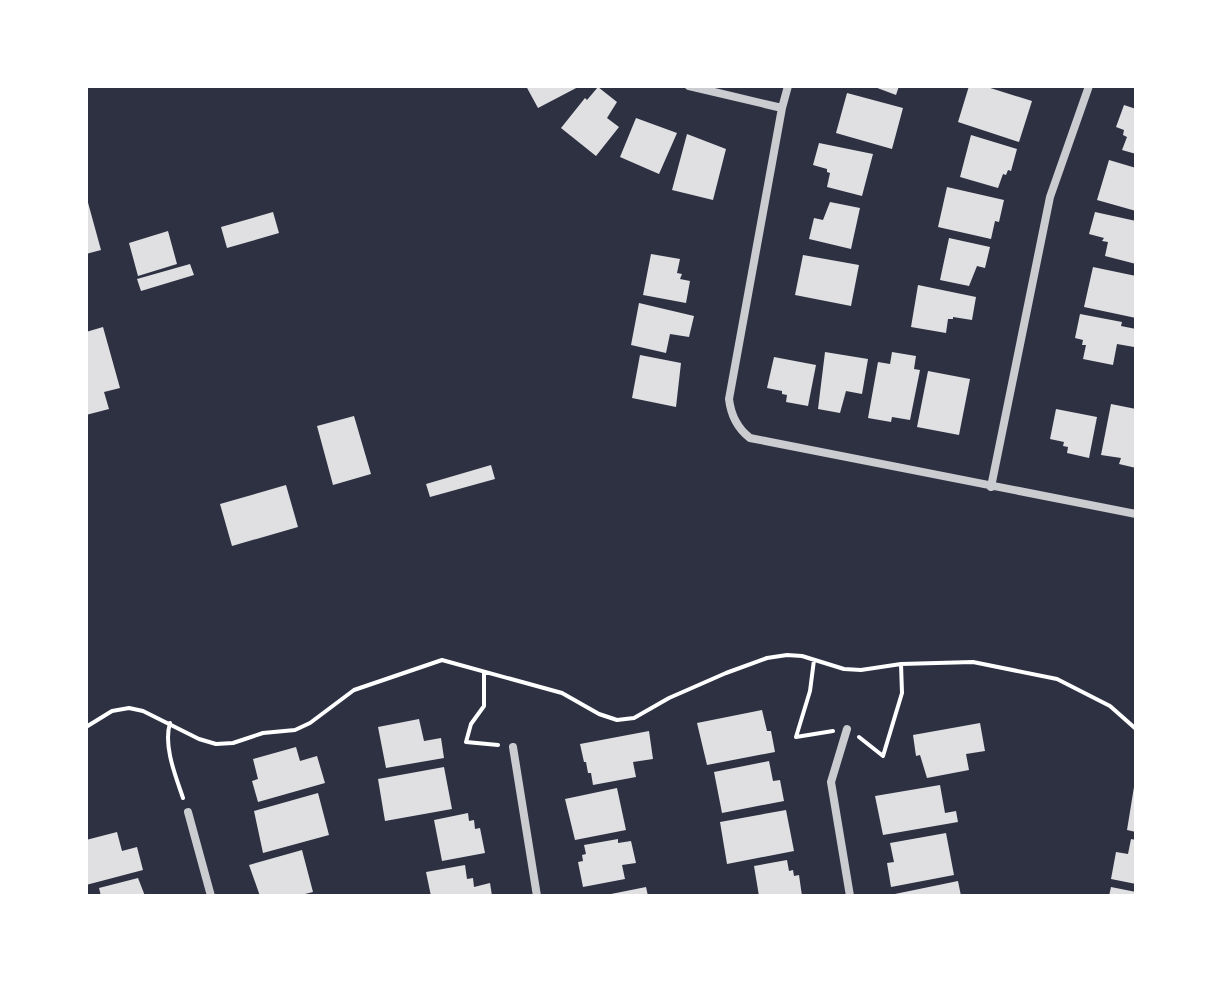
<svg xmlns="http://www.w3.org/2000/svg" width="1222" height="982" font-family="'Titillium Web',sans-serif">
	<rect width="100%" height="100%" fill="#2d3142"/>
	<!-- building -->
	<path fill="#e0e0e3" d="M526,86H580L538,108Z
		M872,86H899L896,95Z
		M969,86H984L1032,101L1019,142L958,122Z
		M598,87L617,102L607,118L619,127L596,156L561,128L585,98L587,100Z
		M847,93L903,108L892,149L836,133Z
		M1124,105L1136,109V154L1122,150L1127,137L1123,135L1124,130L1116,127Z
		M636,118L677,133L659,174L620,157Z
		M687,134L726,149L713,200L672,190Z
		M971,135L1017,149L1011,171L1008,170L1006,175L1003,174L998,188L960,177Z
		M819,143L873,154L862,196L827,187L830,173L827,172V169L813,165Z
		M1109,160L1136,168V211L1097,200Z
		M947,187L1004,200L999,222L995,221L991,239L938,227Z
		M87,199L101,250L86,254V200Z
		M830,202L860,208L851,249L809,239L814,218L823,220Z
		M273,212L279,233L227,248L221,227Z
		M1095,212L1136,221V264L1105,256L1108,242L1102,241L1104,238L1089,234Z
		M168,231L177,264L138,276L129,243Z
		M949,238L990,247L985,268L977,266L969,286L940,280Z
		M651,254L680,259L677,273L682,274L680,279L690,281L686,303L643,295Z
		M803,255L859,265L851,306L795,295Z
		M190,264L194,275L141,291L137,279Z
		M1093,267L1136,276V318L1084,307Z
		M918,285L976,297L972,320L953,317V319H948L946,333L911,327Z
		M639,303L694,316L689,337L670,334L666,353L631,345Z
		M1080,314L1122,322L1121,326L1136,329L1134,347L1117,344L1113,365L1083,359L1086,345H1082L1083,340L1075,338Z
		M103,327L120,388L104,392L109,409L86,415V332Z
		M825,352L868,359L862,394L846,391L840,413L818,409Z
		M892,352L916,356L914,369L920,370L910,420L892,417L891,422L868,418L878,362L890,364Z
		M640,355L681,363L676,407L632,398Z
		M774,357L816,365L808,406L786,402L787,395L782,394V391L767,388Z
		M928,371L970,379L959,435L917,427Z
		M1111,404L1136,409V468L1119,464L1121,458L1101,455Z
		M1056,409L1097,417L1089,458L1067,453L1068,447L1063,446L1064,442L1050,439Z
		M354,416L371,474L333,485L317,426Z
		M491,465L495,479L430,497L426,484Z
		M286,485L298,527L232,546L220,504Z
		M762,710L767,731H771L775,752L707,765L697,723Z
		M419,719L424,741L441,738L444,758L386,768L378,727Z
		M980,723L985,751L966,754L969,770L927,778L920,755L916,756L913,735Z
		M649,731L653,759L633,762L636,777L593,785L591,773H588L586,762H584L580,744Z
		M296,747L300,761L317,756L325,783L258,802L252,781L258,779L253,759Z
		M769,761L773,781L780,780L784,801L722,813L714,772Z
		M444,767L452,809L385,821L378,779Z
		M940,785L945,813L956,811L958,822L883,835L875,796Z
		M1134,787L1136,788V832L1127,830Z
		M617,788L626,830L575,840L565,799Z
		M318,793L329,835L263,853L254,811Z
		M786,810L794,851L727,864L720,822Z
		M468,813L469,821L474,820L475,829L480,828L485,853L442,861L434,820Z
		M117,832L122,851L137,847L143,870L86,885V840Z
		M946,833L954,875L891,887L887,863L894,862L890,843Z
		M618,839V843L631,841L636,863L622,865L625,879L583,887L578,862L583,861L582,855L586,854L584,845Z
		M1131,839L1136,840V884L1111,879L1116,852L1128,854Z
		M302,850L313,892L297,896H260L249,865Z
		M787,860L789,871L793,870L794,876L799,875L802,896H759L754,866Z
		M465,865L467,879L473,878L474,887L490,883L492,896H431L426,872Z
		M138,878L145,896H101L99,888Z
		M958,881L961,896H890V895Z
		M646,887L648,896H606V895Z
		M1111,887L1136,892V896H1109Z"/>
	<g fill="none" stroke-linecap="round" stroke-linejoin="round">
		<!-- path -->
		<path stroke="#fff" stroke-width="4" d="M814,660L810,691L796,737L833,731
			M484,673V706L471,724L466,742L498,745
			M170,723C163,746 176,777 183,798
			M86,727L112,711L129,708L143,711L199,739L216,744L233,743L263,733L295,730L310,723L354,690L442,660L562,693L599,714L617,720L634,718L669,698L726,673L767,658L787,655L802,656L844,669L861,670L901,664L973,662L1057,679L1110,706L1136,729
			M859,737L883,756L902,693L901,664"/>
		<!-- minor -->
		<path stroke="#caccd0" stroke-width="8" d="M689,86L782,108
			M788,86L782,108L729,399C731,416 737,428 750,438L1136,514
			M991,487L1050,197L1089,86
			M847,729L831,782L850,896
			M513,747L537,896
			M188,812L211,896"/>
	</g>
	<!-- border -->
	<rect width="1222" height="982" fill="none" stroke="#ffffff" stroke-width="176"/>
</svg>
